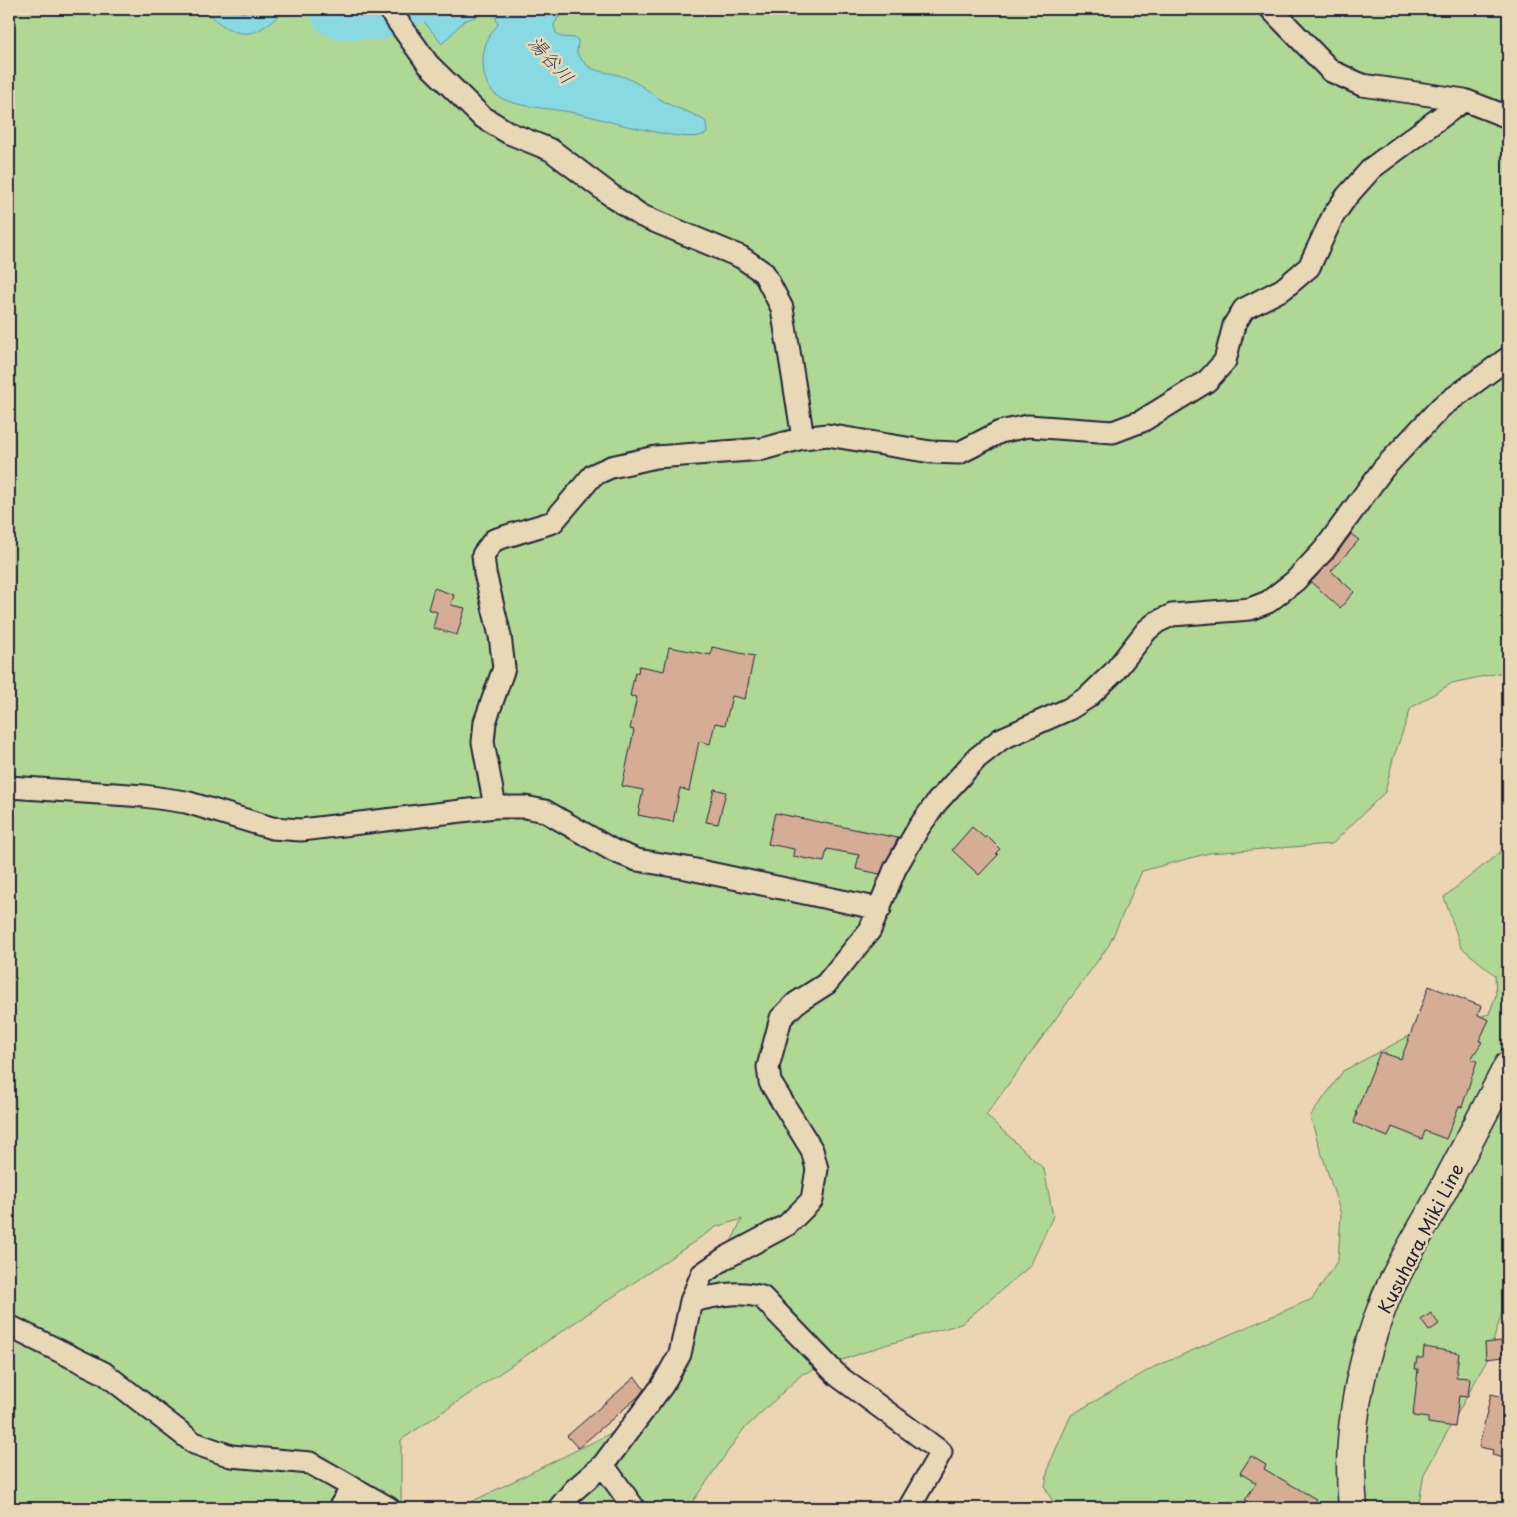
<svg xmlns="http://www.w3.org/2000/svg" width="1517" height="1517" font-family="'Playpen Sans','Klee One',sans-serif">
	<rect width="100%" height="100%" fill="#ecd5b2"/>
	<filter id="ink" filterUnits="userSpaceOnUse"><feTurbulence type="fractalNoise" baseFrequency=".02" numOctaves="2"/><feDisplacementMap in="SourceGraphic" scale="10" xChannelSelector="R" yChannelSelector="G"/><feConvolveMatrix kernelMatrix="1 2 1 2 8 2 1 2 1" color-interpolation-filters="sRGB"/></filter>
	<g filter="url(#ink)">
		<!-- green -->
		<path fill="#b0d895" stroke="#697d68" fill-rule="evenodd" d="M9,9H1508V671L1452,683L1411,708L1393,759L1385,792L1332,844L1209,853L1142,871L1109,945L986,1115L1044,1169L1053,1216L1030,1266L961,1324L885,1345L802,1374L743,1430L688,1508H459L648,1415L742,1219L716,1227L401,1440V1508H9ZM1473,366H1495L1468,392Z
			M1508,846V1294L1487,1360L1424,1474L1418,1508H1056L1045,1487L1049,1465L1071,1415L1154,1367L1312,1299L1338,1260L1341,1214L1310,1117L1343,1071L1411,1035L1489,1014L1496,995L1495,975L1461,947L1444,897Z"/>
		<!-- water -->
		<path fill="#89d9e3" stroke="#6090a0" d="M206,9H235L243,13L252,9H307C300,12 292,9 284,13C275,17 268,26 259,30C239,40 217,25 206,9Z
			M404,9H595L559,16L554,25L556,33L561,37L576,38L578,41L577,53C592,78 607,68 629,79C643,85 654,96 668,104C680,110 695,113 706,122L707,133C693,143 649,130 632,127C611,123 590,115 569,112C550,108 504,107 492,91C484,82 483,70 483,59C484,45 488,35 498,25L495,14L488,12L464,21L442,44L418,14L409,16Z"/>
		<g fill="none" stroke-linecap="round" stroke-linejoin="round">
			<!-- river -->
			<path stroke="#89d9e3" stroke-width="26" d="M322,9L327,21L341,26L380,27L421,9"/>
		</g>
		<!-- building -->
		<path fill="#d4ad94" stroke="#22223b" d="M1351,534L1359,540L1331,571L1354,592L1340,608L1311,582L1334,557Z
			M434,588L454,595L451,605L465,608L457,635L433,628L437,612L428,609Z
			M669,647L711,655L712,647L754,656L745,699L732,696L725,725L715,723L710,744L699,741L689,791L680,788L673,822L638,815L643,790L622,786L634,730L630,729L637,697L630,696L635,672L638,673L639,666L664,671Z
			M714,789L726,792L718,824L706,822Z
			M775,813L898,838L880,874L856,869L859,855L827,849L824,862L793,856L794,849L768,844Z
			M972,827L985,838L987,836L1000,849L996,853L998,855L979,875L952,850Z
			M1429,986L1481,1006L1478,1015L1489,1020L1479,1041L1482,1042L1471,1059L1477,1061L1462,1107L1459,1106L1446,1139L1425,1131L1422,1139L1392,1127L1388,1137L1354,1123L1357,1113L1356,1112L1380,1052L1401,1059Z
			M1431,1313L1439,1324L1429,1331L1421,1320Z
			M1501,1341L1503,1357L1486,1359L1485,1343Z
			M1424,1347L1459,1353L1456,1377L1470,1378L1468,1397L1459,1396L1455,1427L1428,1423V1418L1413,1416L1418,1369H1415L1417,1358H1423Z
			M635,1377L644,1389L639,1396L578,1448L567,1436Z
			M1491,1394L1508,1398V1459L1492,1455L1493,1450L1479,1447Z
			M1251,1456L1266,1465L1264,1469L1316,1499L1310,1508H1257L1245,1500L1256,1483L1240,1473Z"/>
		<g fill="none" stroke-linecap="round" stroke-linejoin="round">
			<!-- minor casing -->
			<g stroke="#22223b" stroke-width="25">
				<path id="minor" d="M389,9L428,64L481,116L509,133L551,150L612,196L642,216L741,257L764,273L782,308L803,438
					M1271,9L1331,71L1362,85L1464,100L1508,117
					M9,787L144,796L186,802L272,828L301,830L495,807H525L545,811L614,851L637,860L686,868L880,909
					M495,807L483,742L485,722L504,668L500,636L485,573L483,555L494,540L553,522L593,475L611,467L656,457L763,449L803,438L827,435L931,452L959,453L1000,432L1028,426L1113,432L1142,421L1207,381L1225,361L1234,325L1244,309L1283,289L1309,267L1333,216L1347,196L1372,168L1464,100
					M691,1301C717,1296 737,1290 762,1297L838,1376L941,1452L909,1508
					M9,1326L104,1373L194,1443L231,1456L310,1463L389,1508
					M603,1465L634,1508
					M339,1508L353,1487
					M559,1508L574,1490L603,1465L662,1386L680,1354L691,1301L702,1274L725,1258L787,1225L812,1200L817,1169L812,1150L770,1082L768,1067L781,1018L796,1003L826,984L870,930L895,869L919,827L937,802L977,758L1001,739L1069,709L1088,697L1114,672L1147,630L1157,622L1172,615L1250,609L1268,602L1295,581L1324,550L1383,469L1441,407L1508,358"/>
			</g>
			<!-- major casing -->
			<g stroke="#22223b" stroke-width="31">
				<path id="major" d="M1353,1508C1346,1436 1359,1364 1386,1297C1399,1266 1418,1236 1434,1207C1459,1160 1484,1113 1508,1066"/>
			</g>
			<!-- minor -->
			<use href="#minor" stroke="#e9d8b5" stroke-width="21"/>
			<!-- major -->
			<use href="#major" stroke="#e9d8b5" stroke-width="28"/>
		</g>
	</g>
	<g text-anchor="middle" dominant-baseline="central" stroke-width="5" stroke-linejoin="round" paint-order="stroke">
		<!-- street labels -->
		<g font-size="18" fill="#22223b" stroke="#e9d8b5">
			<text transform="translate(1420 1238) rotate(-63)">Kusuhara Miki Line</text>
		</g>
		<!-- water labels -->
		<g font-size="19" font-style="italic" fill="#37475d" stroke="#e9d8b5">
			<text transform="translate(552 59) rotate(48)">湯谷川</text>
		</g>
	</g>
	<!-- margin -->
	<rect width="1517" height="1517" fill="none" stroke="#e9d8b5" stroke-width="30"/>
	<rect x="15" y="15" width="1487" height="1487" fill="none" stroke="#22223b" stroke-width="2" filter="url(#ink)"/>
</svg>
